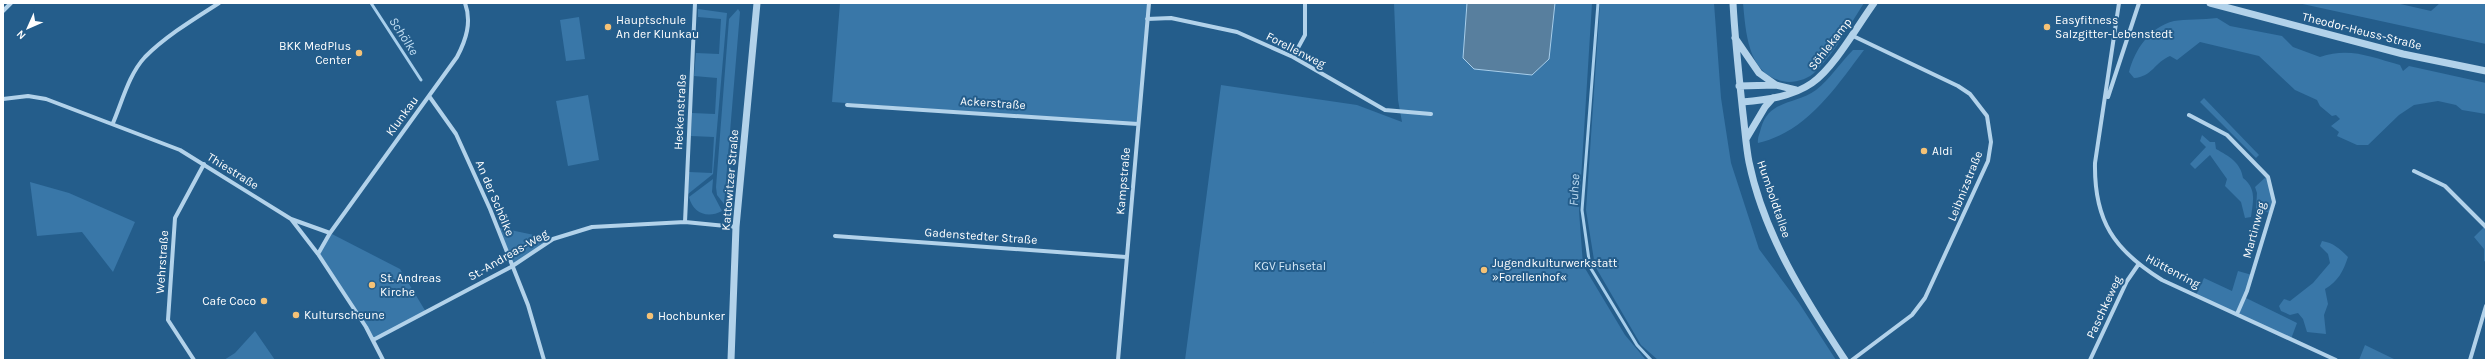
<svg xmlns="http://www.w3.org/2000/svg" width="2489" height="363" font-family="Karla,sans-serif">
	<rect width="100%" height="100%" fill="#245d8b"/>
	<!-- green -->
	<path fill="#3977a8" d="M840,3H1149L1138,124L832,102Z
		M1394,3H1467L1463,58L1549,59L1555,3H1592L1579,211L1583,265L1625,335L1646,360H1185L1221,85L1357,105L1402,122L1373,343L1402,122L1398,100Z
		M1600,3H1714L1721,98L1731,163L1759,249L1799,303L1836,360H1658L1641,345L1595,266L1586,210Z
		M1743,3H1864C1849,26 1836,51 1816,71C1810,78 1798,82 1789,82C1748,79 1746,34 1743,3Z
		M2298,3H2396L2431,11L2440,3H2486V44Z
		M698,9L727,13L713,174L688,194L689,172L712,173L714,137L691,136L692,113L715,114L717,78L694,76L696,53L719,54L721,19L698,17Z
		M738,9L740,12L724,204L717,195L716,187L729,19Z
		M579,17L585,59L566,61L560,20Z
		M2217,18L2230,26L2282,36L2293,47L2320,57C2350,47 2370,57 2400,65L2403,71L2409,66L2486,83V114L2462,110L2456,105L2438,101L2414,105L2399,115L2368,145H2357L2337,136L2339,132L2331,126L2340,119L2336,115L2332,116L2320,106L2317,100L2295,90L2259,56L2200,42L2177,60L2170,56C2155,62 2152,77 2134,78L2129,72C2135,49 2150,27 2174,21C2184,19 2204,20 2217,18Z
		M1853,50H1864C1836,87 1807,132 1758,143C1757,138 1760,133 1761,128C1769,99 1796,105 1816,90C1830,79 1840,63 1853,50Z
		M588,95L599,160L568,166L556,101Z
		M2204,98L2259,155L2256,158L2200,102Z
		M2202,135L2210,142H2215L2216,149C2229,156 2241,163 2243,178C2257,189 2253,201 2251,217L2245,218L2241,202L2225,186L2227,179L2210,155L2195,169L2190,164L2206,147L2200,141Z
		M2267,176L2274,202L2270,213L2256,209L2257,193L2255,187Z
		M713,179L712,192L722,211C707,219 693,213 689,197Z
		M30,182L69,193L135,222L113,272L82,232L37,236Z
		M2485,226L2486,227V262L2484,261V249L2474,237Z
		M496,227L553,239L511,267Z
		M330,233L400,269L426,312L373,340L318,254Z
		M2322,241C2334,243 2340,249 2348,257C2343,272 2338,281 2325,289L2328,304L2324,315L2326,334L2307,332L2303,319L2298,313L2290,315L2281,311L2279,306L2284,299L2290,301L2313,283L2330,263L2328,254L2320,246Z
		M2238,271L2252,275L2244,297L2297,323L2291,339L2196,295L2204,278L2232,291Z
		M255,331L275,360H224L235,353Z
		M2365,345L2396,360H2359Z"/>
	<!-- water -->
	<path fill="#587f9e" stroke="#a7ceeb" d="M1467,3H1555L1549,59L1532,75L1474,69L1463,58Z"/>
	<g fill="none" stroke-linecap="round" stroke-linejoin="round">
		<!-- stream -->
		<path stroke="#a7ceeb" stroke-width="3" d="M371,3L421,80
			M1598,3L1582,210L1590,267L1637,345L1651,360"/>
		<!-- minor -->
		<path stroke="#b2d2ea" stroke-width="4" d="M2119,3L2095,163C2094,221 2114,250 2162,280L2336,360
			M3,11L11,3
			M1147,19L1171,18L1237,32L1293,57L1385,110L1431,114
			M1851,35L1958,86L1970,94L1987,116L1991,142L1988,161L1925,298L1912,315L1852,360
			M1293,57L1305,35V3
			M429,96L456,134L490,209L528,305L544,360
			M2108,97L2139,3
			M3,99L28,96L46,99L180,150L291,219L318,254L366,327L383,360
			M847,105L1138,124
			M2189,115L2227,135L2268,177L2274,202L2247,291L2237,314
			M113,123C122,102 129,74 145,57C166,36 194,19 219,3
			M2414,171L2445,186L2486,227
			M291,219L330,233
			M685,222L695,3
			M835,236L1126,257
			M318,254L330,233L457,57C466,40 472,22 465,3
			M373,340L511,267L553,239L592,227L685,222L736,227
			M194,360L168,320L175,218L204,164
			M1118,360L1149,3
			M2090,360L2127,281L2138,265
			M2470,360L2486,306"/>
		<!-- tertiary -->
		<path stroke="#b2d2ea" stroke-width="7" d="M1733,3C1735,40 1739,77 1743,114C1745,130 1746,147 1749,162C1764,235 1805,299 1845,360
			M2210,3L2403,54L2486,71
			M1735,38L1759,73L1776,85
			M1739,86L1776,85L1796,90
			M1742,102C1765,100 1792,97 1812,83C1834,68 1858,25 1874,3
			M1746,139L1765,107L1773,98
			M731,360L736,227L757,3"/>
	</g>
	<!-- markers -->
	<g fill="#f5c276" stroke="#245d8b" stroke-width="1.5">
		<circle cx="608" cy="27" r="4"/>
		<circle cx="2047" cy="27" r="4"/>
		<circle cx="359" cy="53" r="4"/>
		<circle cx="1924" cy="151" r="4"/>
		<circle cx="1484" cy="270" r="4"/>
		<circle cx="372" cy="285" r="4"/>
		<circle cx="264" cy="301" r="4"/>
		<circle cx="296" cy="315" r="4"/>
		<circle cx="650" cy="316" r="4"/>
	</g>
	<g text-anchor="middle" dominant-baseline="central" stroke-width="4" stroke-linejoin="round" paint-order="stroke">
		<!-- poi labels -->
		<g font-size="12" fill="#fff" stroke="#245d8b" text-anchor="start">
			<text x="616" y="20">Hauptschule<tspan x="616" dy="14">An der Klunkau</tspan></text>
			<text x="2055" y="20">Easyfitness<tspan x="2055" dy="14">Salzgitter-Lebenstedt</tspan></text>
			<text x="351" y="46" text-anchor="end">BKK MedPlus<tspan x="351" dy="14">Center</tspan></text>
			<text x="1932" y="151">Aldi</text>
			<text x="1492" y="263">Jugendkulturwerkstatt<tspan x="1492" dy="14">»Forellenhof«</tspan></text>
			<text x="380" y="278">St. Andreas<tspan x="380" dy="14">Kirche</tspan></text>
			<text x="256" y="301" text-anchor="end">Cafe Coco</text>
			<text x="304" y="315">Kulturscheune</text>
			<text x="658" y="316">Hochbunker</text>
		</g>
		<!-- street labels -->
		<g font-size="12" fill="#fff" stroke="#245d8b">
			<text transform="translate(2362 31) rotate(14)">Theodor-Heuss-Straße</text>
			<text transform="translate(1830 44) rotate(-52)">Söhlekamp</text>
			<text transform="translate(1296 50) rotate(27)">Forellenweg</text>
			<text transform="translate(993 103) rotate(4)">Ackerstraße</text>
			<text transform="translate(680 112) rotate(-87)">Heckenstraße</text>
			<text transform="translate(402 116) rotate(-54)">Klunkau</text>
			<text transform="translate(233 171) rotate(32)">Thiestraße</text>
			<text transform="translate(730 180) rotate(-85)">Kattowitzer Straße</text>
			<text transform="translate(1123 181) rotate(-85)">Kampstraße</text>
			<text transform="translate(1965 186) rotate(-68)">Leibnizstraße</text>
			<text transform="translate(495 198) rotate(67)">An der Schölke</text>
			<text transform="translate(1774 199) rotate(71)">Humboldtallee</text>
			<text transform="translate(2254 230) rotate(-75)">Martinweg</text>
			<text transform="translate(981 236) rotate(4)">Gadenstedter Straße</text>
			<text transform="translate(508 255) rotate(-30)">St.-Andreas-Weg</text>
			<text transform="translate(162 262) rotate(-86)">Wehrstraße</text>
			<text transform="translate(2173 271) rotate(28)">Hüttenring</text>
			<text transform="translate(2104 307) rotate(-65)">Paschkeweg</text>
		</g>
		<!-- park labels -->
		<g font-size="12" fill="#d7eaf8" stroke="#245d8b">
			<text x="1290" y="266">KGV Fuhsetal</text>
		</g>
		<!-- water labels -->
		<g font-size="13" font-style="italic" fill="#bedcf2" stroke="#245d8b">
			<text transform="translate(404 36) rotate(57)">Schölke</text>
			<text transform="translate(1574 190) rotate(-87)">Fuhse</text>
		</g>
	</g>
	<!-- border -->
	<rect width="2489" height="363" fill="none" stroke="#ffffff" stroke-width="8"/>
	<!-- north arrow -->
	<g transform="translate(28 28) rotate(225)" stroke="#245d8b" stroke-width="3" paint-order="stroke">
	<path d="M0-3L7 15L0 10L-7 15Z" fill="#ffffff"/>
	<text y="-6" font-size="11" font-weight="bold" text-anchor="middle" fill="#ffffff">N</text>
	</g>
</svg>
